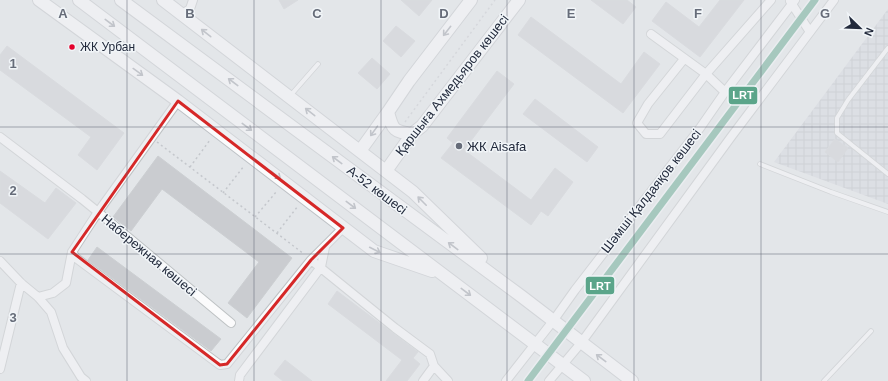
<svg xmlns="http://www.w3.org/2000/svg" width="888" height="381" font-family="Helvetica,sans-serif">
	<defs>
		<pattern id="industrial-grid" width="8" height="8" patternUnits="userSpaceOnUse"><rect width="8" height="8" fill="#d3d7dd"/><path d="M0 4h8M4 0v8" fill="none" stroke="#b5b9bf"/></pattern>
	</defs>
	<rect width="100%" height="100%" fill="#e3e6e9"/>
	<!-- industrial -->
	<path fill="url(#industrial-grid)" d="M888,9V204L774,162Z"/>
	<!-- building -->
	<path fill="#caccd0" stroke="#cccfd2" d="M279,0H298L284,9Z
		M401,0H432L419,16Z
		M591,0H627L636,7L623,24Z
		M720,0H744L700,57L652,21L666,2L699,27Z
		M531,17L621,84L644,52L660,64L623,113L518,35Z
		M396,26L415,41L401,57L383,41Z
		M7,46L124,133L97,170L78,155L91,137L0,70V55Z
		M372,58L390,74L377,89L358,73Z
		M497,71L514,84L464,150L531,200L555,168L573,182L548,216L541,211L531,225L441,158L453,143L447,138Z
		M535,99L598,147L587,162L523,114Z
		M835,139L848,148L838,162L825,152Z
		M158,156L292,258L247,318L228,303L259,262L162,189L131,231L113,217Z
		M0,171L45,203L56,188L76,203L48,239L0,203Z
		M97,247L221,339L211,351L88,260Z
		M337,291L418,352L413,358L420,364L407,381H386L402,360L328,304Z
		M285,360L312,381H283L274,374Z"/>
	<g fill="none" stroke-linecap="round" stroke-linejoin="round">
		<!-- lane casing -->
		<g stroke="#bec2c4" stroke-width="5.5">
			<path id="lane" d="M888,48L848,100L837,118V133L888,174
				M290,96L318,64
				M760,164L831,192L888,212
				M824,381L871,331"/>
		</g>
		<!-- street casing -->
		<g stroke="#bec2c4" stroke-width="10">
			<path id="street" d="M790,1L810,32
				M182,14L190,9L193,0
				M651,34L706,74L660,134H646L637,123L648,104L684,59
				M725,92L706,74L771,0
				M0,137L82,199L98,212L178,101
				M343,228L311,260L395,328L430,354L434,366L448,381
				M72,252L76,258L220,365L227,364L311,260
				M0,261L21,283L38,297L51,312L63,348L81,377L86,381
				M38,297L53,293L66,283L72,252L98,212L231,323
				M0,369L21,283
				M239,381L240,375L321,267L325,247
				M423,381L434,366
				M506,381L553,321L575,290L700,128L725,92L795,0
				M549,381L581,343L731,137L834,0"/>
		</g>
		<!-- secondary casing -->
		<g stroke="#bec2c6" stroke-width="14">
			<path id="secondary" d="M39,0L178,101L374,251L432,271
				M79,0L584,381
				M121,0L521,296L632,381
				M163,0L413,192L481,258
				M388,112C393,131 394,131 412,134
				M360,151L388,112L409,81L471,0
				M386,171L412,134L422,126L519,0"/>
		</g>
		<!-- path -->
		<path stroke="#c4c7cc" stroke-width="1.5" stroke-dasharray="2 3" stroke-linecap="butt" d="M405,122L495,0
			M157,142L304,254
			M190,167L210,140
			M223,193L244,166
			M255,217L277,191
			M277,233L298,206"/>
		<!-- lane -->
		<use href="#lane" stroke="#fbfbfc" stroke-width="4"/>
		<!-- street -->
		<use href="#street" stroke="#fbfbfc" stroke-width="8"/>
		<!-- secondary -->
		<use href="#secondary" stroke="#fbfbfc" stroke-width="12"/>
		<!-- rail-1 casing -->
		<g stroke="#f1f5f8" stroke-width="10">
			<path id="rail-1" d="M528,381L815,0"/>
		</g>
		<!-- rail-1 -->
		<use href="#rail-1" stroke="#5ba58a" stroke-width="7"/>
	</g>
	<!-- one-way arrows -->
	<defs><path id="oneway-shaft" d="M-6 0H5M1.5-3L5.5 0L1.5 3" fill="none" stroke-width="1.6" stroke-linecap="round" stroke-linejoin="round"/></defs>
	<g stroke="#999da6">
		<use href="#oneway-shaft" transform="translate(110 23) rotate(37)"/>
		<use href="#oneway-shaft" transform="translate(447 31) rotate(128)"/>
		<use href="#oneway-shaft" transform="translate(206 33) rotate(-142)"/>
		<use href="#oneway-shaft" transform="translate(138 72) rotate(36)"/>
		<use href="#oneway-shaft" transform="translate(233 82) rotate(-143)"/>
		<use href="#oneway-shaft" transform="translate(310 112) rotate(-142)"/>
		<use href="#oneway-shaft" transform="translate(247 127) rotate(37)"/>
		<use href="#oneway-shaft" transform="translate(374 131) rotate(126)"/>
		<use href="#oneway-shaft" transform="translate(337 160) rotate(-143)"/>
		<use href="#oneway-shaft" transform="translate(276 175) rotate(38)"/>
		<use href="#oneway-shaft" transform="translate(422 201) rotate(-135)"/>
		<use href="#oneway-shaft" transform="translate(351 205) rotate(37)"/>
		<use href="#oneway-shaft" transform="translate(453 246) rotate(-143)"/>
		<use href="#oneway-shaft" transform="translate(375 250) rotate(27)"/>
		<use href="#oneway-shaft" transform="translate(466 292) rotate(37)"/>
		<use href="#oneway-shaft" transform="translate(601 358) rotate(-143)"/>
	</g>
	<!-- marked area -->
	<path d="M0 0H888V381H0ZM178,101L343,228L311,260L227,364L220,365L72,252Z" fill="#e3e6e9" fill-opacity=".55" fill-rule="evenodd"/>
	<path fill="none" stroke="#d62828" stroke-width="3" stroke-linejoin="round" d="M178,101L343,228L311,260L227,364L220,365L72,252Z"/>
	<!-- grid -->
	<path fill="none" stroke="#666c79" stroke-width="1" stroke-opacity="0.55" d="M127,0V381M254,0V381M381,0V381M507,0V381M634,0V381M761,0V381M0,127H888M0,254H888"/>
	<!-- markers -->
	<circle fill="#e4002b" stroke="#f1f5f8" stroke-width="1.5" cx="72" cy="47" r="3.5"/>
	<circle fill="#666c79" stroke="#f1f5f8" stroke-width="1.5" cx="459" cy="146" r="4"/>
	<g text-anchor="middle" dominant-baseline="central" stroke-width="3" stroke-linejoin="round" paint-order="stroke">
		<!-- bus labels -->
		<g font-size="12" fill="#222a3c" stroke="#f1f5f8" text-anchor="start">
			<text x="80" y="47">ЖК Урбан</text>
		</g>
		<!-- street labels -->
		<g font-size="13" fill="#222a3c" stroke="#f1f5f8">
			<text transform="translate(452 85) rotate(-52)">Қаршыға Ахмедьяров көшесі</text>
			<text transform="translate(377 190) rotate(37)">А-52 көшесі</text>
			<text transform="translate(651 191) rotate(-52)">Шәмші Қалдаяқов көшесі</text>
			<text transform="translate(149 255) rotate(40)">Набережная көшесі</text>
		</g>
		<!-- poi labels -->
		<g font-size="13" fill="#222a3c" stroke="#f1f5f8" text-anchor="start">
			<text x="467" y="146">ЖК Aisafa</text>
		</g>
	</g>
	<g font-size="13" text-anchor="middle" font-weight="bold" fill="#666c79" stroke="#f1f5f8" stroke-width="3" stroke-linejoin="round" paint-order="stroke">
		<text x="63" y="18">A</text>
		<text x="190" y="18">B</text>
		<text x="317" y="18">C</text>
		<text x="444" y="18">D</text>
		<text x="571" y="18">E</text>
		<text x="698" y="18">F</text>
		<text x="825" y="18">G</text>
		<text x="13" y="68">1</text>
		<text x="13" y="195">2</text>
		<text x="13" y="322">3</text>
	</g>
	<g stroke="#f1f5f8" stroke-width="1.5">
		<rect x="728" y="86" width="30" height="19" rx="4" fill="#5ba58a"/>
		<rect x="585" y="276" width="30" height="19" rx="4" fill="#5ba58a"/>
	</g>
	<g font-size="11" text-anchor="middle" font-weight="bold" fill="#fff">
		<text x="743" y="99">LRT</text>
		<text x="600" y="290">LRT</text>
	</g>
	<!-- north arrow -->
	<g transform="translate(860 28) rotate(113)" stroke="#f1f5f8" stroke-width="3" paint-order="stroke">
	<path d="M0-3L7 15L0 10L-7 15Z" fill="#222a3c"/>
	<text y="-6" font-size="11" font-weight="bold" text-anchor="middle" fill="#222a3c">N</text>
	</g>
</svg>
